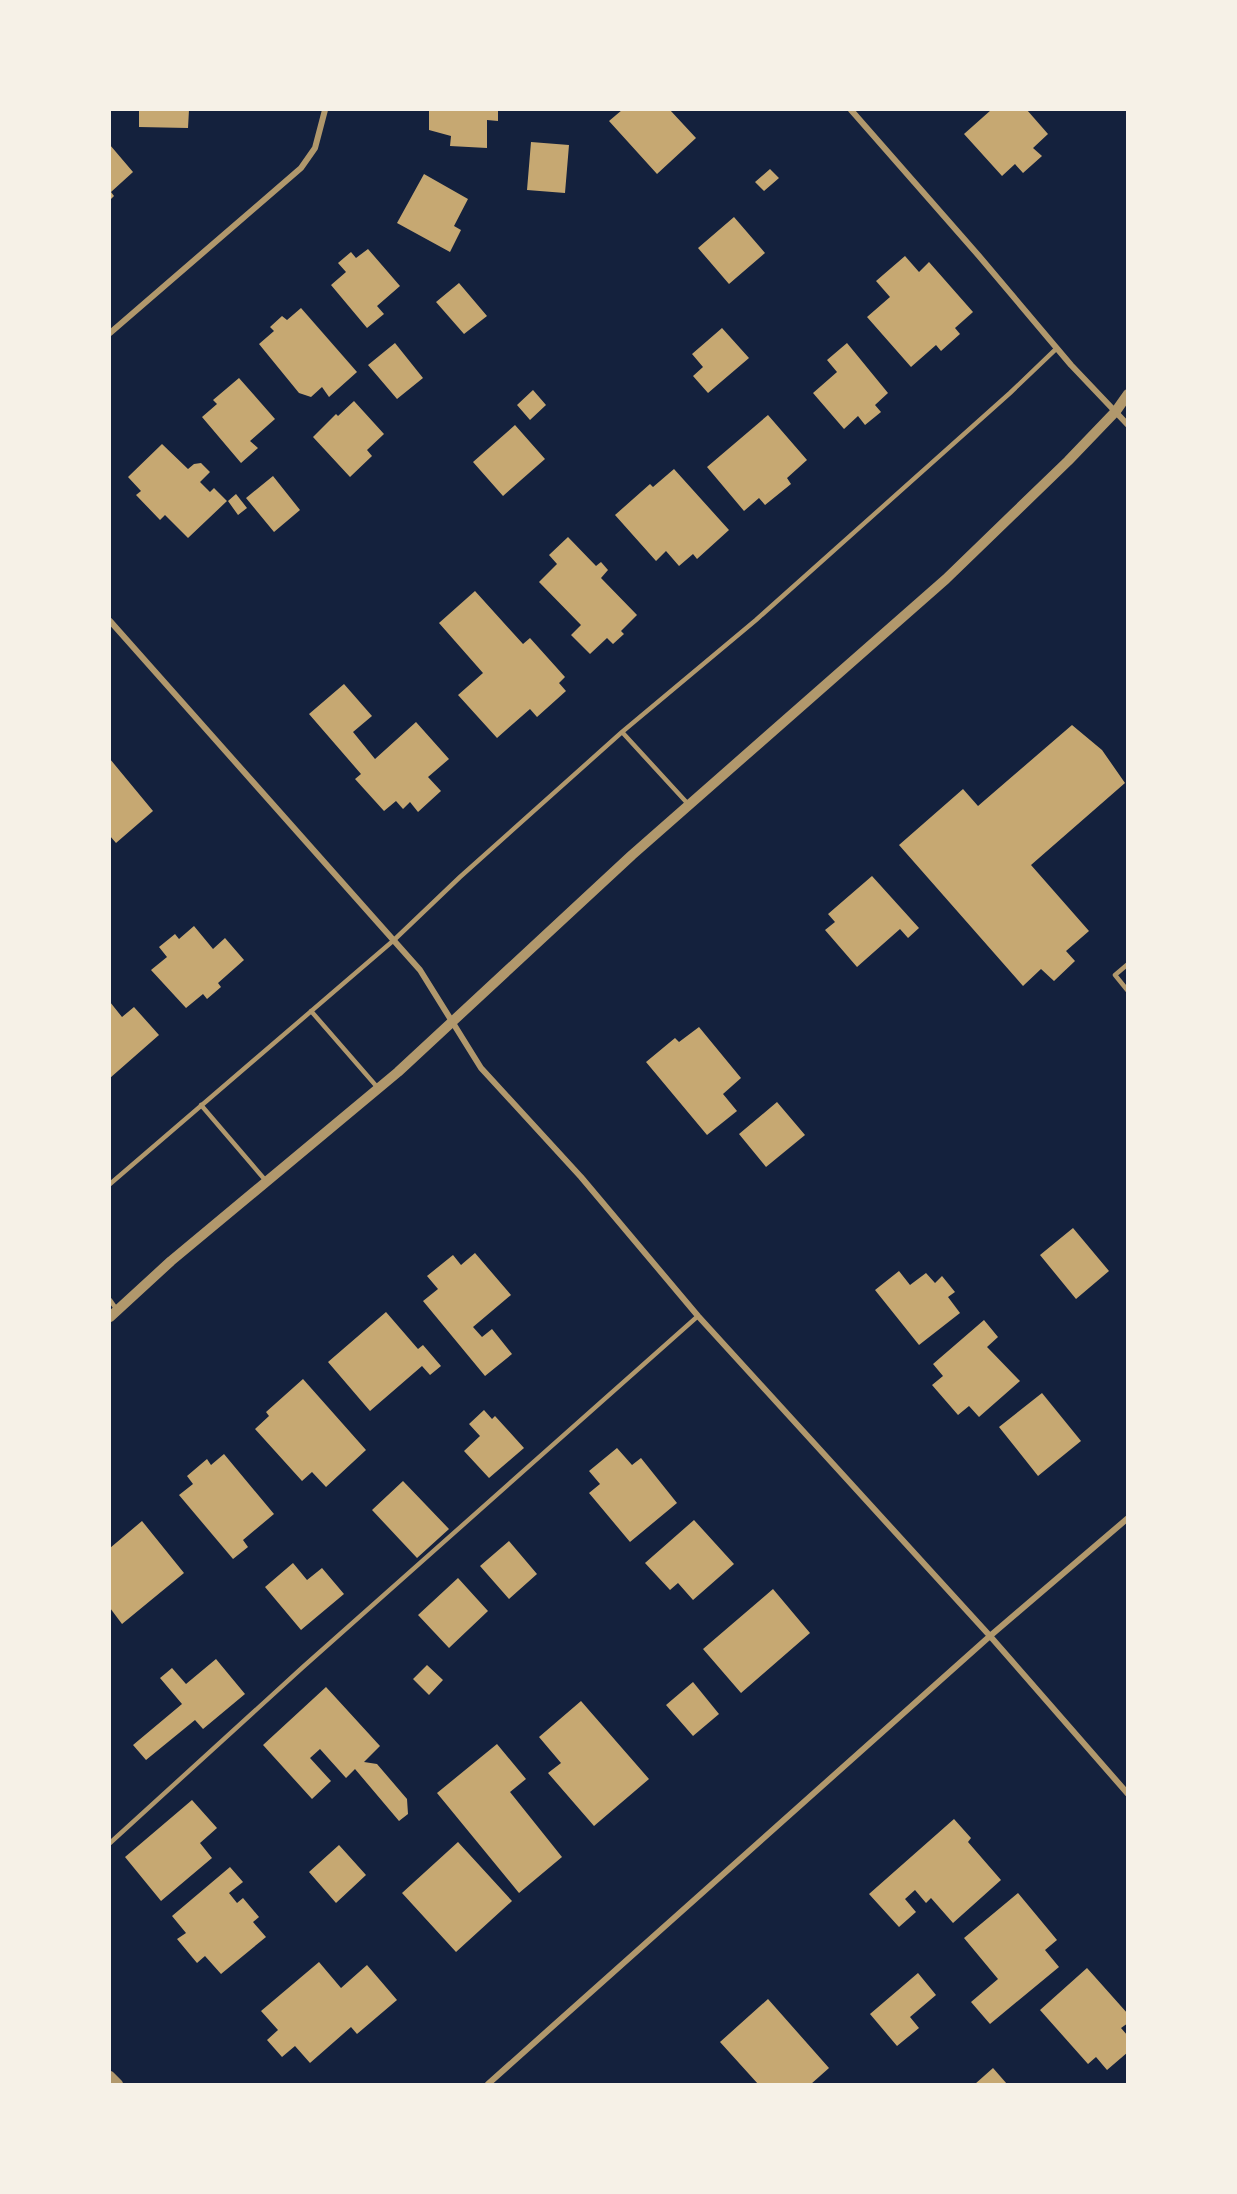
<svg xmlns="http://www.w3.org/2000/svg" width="1237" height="2194" font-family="'Golos Text',sans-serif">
	<rect width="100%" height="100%" fill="#14213d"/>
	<!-- building -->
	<path fill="#c6a872" d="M139,110H189L188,128L139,127Z
		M429,110H498V121L487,120V148L450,146L451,136L429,130Z
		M622,110H670L696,138L657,174L609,121Z
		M991,110H1027L1048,134L1033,148L1042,156L1023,173L1015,164L1002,176L964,134Z
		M531,142L569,145L565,193L527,190Z
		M110,145L133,172L111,192L114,196L110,200Z
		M770,169L779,178L764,191L755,182Z
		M424,174L468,199L454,226L461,230L450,252L397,223Z
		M734,217L765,253L729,284L698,248Z
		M368,249L400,286L377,306L384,314L367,328L331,285L346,272L338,263L351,252L356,258Z
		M905,256L919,272L929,262L973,312L955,328L960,334L941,351L936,345L911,367L867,317L890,297L876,281Z
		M459,283L487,316L464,334L436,302Z
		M301,308L357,372L329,397L322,387L311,397L299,393L259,344L274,331L270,327L282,316L287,320Z
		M722,328L749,358L708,393L693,376L703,367L692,354Z
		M395,343L423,378L397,399L368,365Z
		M847,343L888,393L875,405L881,412L865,425L858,416L844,429L813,393L837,372L827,360Z
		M239,378L275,419L250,441L258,448L241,463L202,417L217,404L213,400Z
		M533,390L546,405L530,420L517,405Z
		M354,401L384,434L367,450L372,456L350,477L313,437L336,414L338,416Z
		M768,415L807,460L787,478L791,484L765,505L759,498L744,511L707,467Z
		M515,425L545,459L503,496L473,462Z
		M162,444L188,469L194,464L201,463L210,472L200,482L210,492L214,488L227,501L188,538L165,515L160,520L136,495L141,491L128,477Z
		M674,469L729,530L697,559L693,554L679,566L666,551L656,561L615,515L650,484L653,487Z
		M273,476L300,510L274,532L246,498Z
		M236,494L247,508L238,515L228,501Z
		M568,537L596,566L601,562L608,570L601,578L637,615L621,631L624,634L613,644L607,638L590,654L571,635L581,625L539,582L557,564L549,555Z
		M475,591L523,644L530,638L565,677L559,683L566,691L537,717L530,709L497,738L458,695L483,673L439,623Z
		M344,684L372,716L353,732L375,759L416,722L449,759L428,777L441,791L418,812L410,802L403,809L396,801L384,811L355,779L361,774L309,714Z
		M1072,725L1102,750L1125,783L1031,865L1089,931L1066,951L1075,961L1054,981L1041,969L1023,986L899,845L963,789L978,806Z
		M110,759L153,811L116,843L110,836Z
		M872,876L919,928L908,938L900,929L857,967L825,930L835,922L828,914Z
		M194,926L213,949L225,938L244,960L218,983L221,987L207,999L203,994L186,1008L151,970L167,957L159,947L175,934L179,939Z
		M110,1002L122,1017L134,1007L159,1035L110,1078Z
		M699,1027L741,1078L723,1094L737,1111L707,1135L646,1062L675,1038L679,1042Z
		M777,1102L805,1135L766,1167L739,1134Z
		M1073,1228L1109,1271L1076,1299L1040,1255Z
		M475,1253L511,1295L473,1327L482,1337L492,1329L512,1354L485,1376L423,1301L438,1289L427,1276L453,1255L461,1265Z
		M899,1271L910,1285L926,1273L935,1283L942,1276L955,1292L948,1297L960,1313L919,1345L875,1290Z
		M386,1312L418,1349L423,1345L441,1366L430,1375L422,1366L370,1411L328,1362Z
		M984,1320L998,1337L987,1347L1020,1381L979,1417L969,1406L958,1415L932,1385L943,1376L933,1364Z
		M303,1379L366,1450L326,1487L312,1472L302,1481L255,1429L269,1416L266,1412Z
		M1042,1393L1081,1441L1038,1476L999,1427Z
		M484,1410L492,1419L495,1416L524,1448L489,1478L464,1451L480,1436L469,1424Z
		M617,1448L632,1465L641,1458L677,1503L630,1542L589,1493L600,1484L589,1471Z
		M224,1454L274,1514L243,1540L248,1547L233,1559L179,1495L193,1484L187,1476L207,1459L211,1465Z
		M403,1481L449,1529L417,1558L372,1510Z
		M694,1520L734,1564L693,1600L678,1583L670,1590L645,1563Z
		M142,1521L184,1573L122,1624L110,1608V1548Z
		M509,1541L537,1574L509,1599L480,1566Z
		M293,1563L307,1580L322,1568L344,1594L301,1630L265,1587Z
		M458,1578L488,1611L449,1648L418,1615Z
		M773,1589L810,1633L741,1693L703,1649Z
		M216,1659L245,1694L203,1729L195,1720L146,1760L133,1745L182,1704L160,1678L172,1668L186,1684Z
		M427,1665L443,1680L429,1695L413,1679Z
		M693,1682L719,1714L693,1736L666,1705Z
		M326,1687L380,1746L364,1762L377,1764L407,1799L408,1814L399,1821L355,1769L346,1778L320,1749L310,1758L331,1781L312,1799L263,1745Z
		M581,1701L649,1779L594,1826L548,1773L561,1763L539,1737Z
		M497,1744L526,1779L510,1792L562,1857L519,1893L437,1793Z
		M192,1800L217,1828L200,1843L212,1858L161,1901L125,1857Z
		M954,1819L971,1838L968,1842L1001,1880L953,1923L931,1898L926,1903L915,1890L905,1899L916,1912L899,1927L869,1894Z
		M458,1842L512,1901L456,1952L402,1893Z
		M339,1845L366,1875L336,1903L309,1872Z
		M230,1867L243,1882L229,1893L237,1903L243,1898L259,1917L253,1922L266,1937L221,1974L205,1956L197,1963L177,1939L186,1933L172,1916Z
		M1018,1893L1057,1940L1045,1950L1059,1967L990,2024L971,2002L998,1979L964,1938Z
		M319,1962L341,1988L367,1965L397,2000L357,2034L351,2027L310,2063L295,2046L282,2057L267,2040L278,2030L261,2011Z
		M1087,1968L1128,2014V2023L1121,2028L1128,2036V2052L1107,2070L1096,2057L1088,2064L1040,2010Z
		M918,1973L936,1995L910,2017L919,2028L897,2046L870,2014Z
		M768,1999L829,2068L811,2084H758L720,2042Z
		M993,2068L1007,2084H975Z"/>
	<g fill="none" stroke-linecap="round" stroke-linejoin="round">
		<!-- service -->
		<path stroke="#b1986c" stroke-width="4.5" d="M622,732L689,805
			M1128,964L1115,975L1128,991
			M311,1011L378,1088
			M201,1105L266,1181
			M110,1184L394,940L460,877L622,732L756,620L1010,393L1057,348
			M110,1300L117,1310
			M110,1843L303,1667L698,1316"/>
		<!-- minor -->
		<path stroke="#b1986c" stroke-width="6" d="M851,110L979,256L1071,365L1128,425
			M110,333L301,168L315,148L325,110
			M110,621L420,970L481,1068L581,1177L698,1316L990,1636L1128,1794
			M488,2084L990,1636L1128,1518"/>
		<!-- tertiary -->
		<path stroke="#b1986c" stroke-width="10" d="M110,1317L171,1261L398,1072L632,855L946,579L1068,461L1116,411L1128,394
			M110,2076L118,2084"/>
	</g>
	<!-- border -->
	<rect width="1237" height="2194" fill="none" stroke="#f6f1e7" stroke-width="222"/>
</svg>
